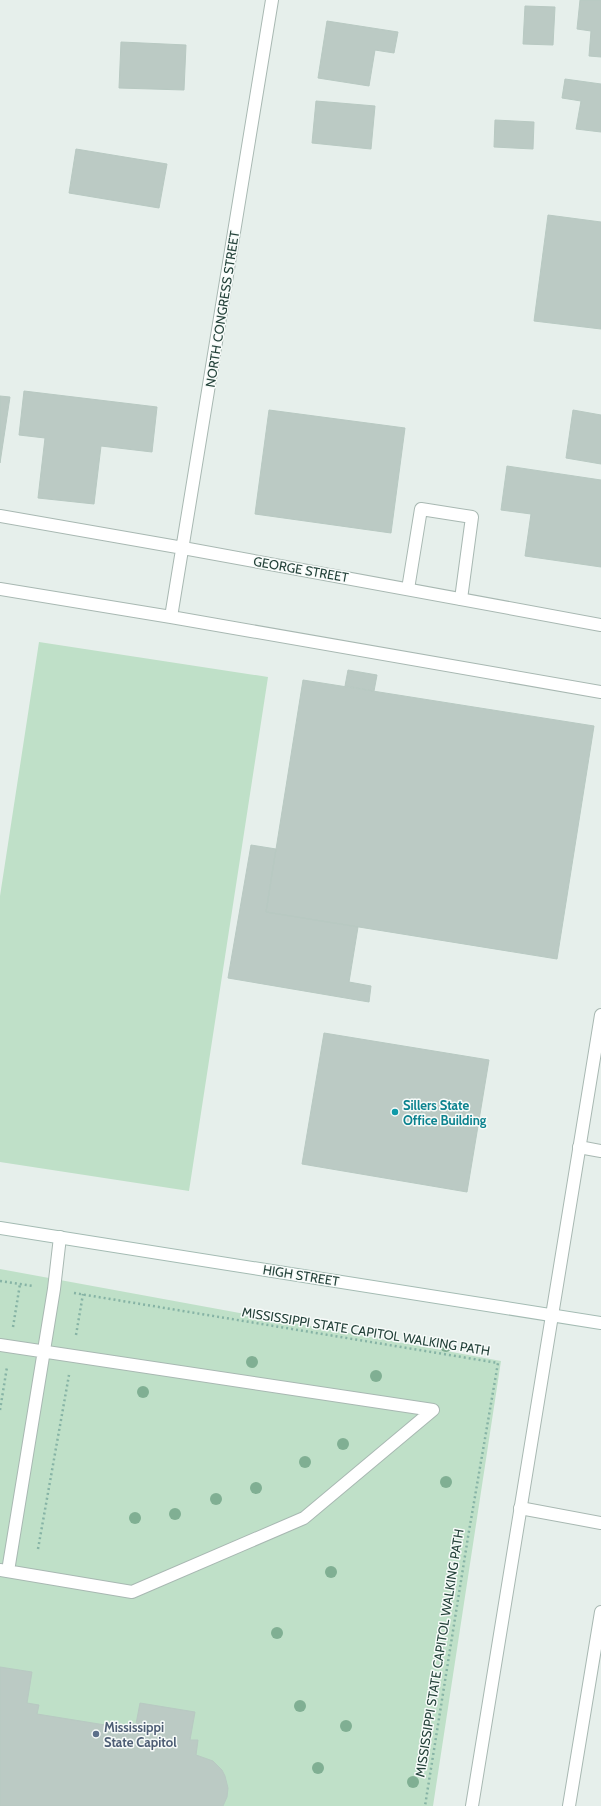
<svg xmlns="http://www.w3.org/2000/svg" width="601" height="1806" font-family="Cabin,sans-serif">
	<rect width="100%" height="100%" fill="#e6efeb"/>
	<!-- green -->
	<path fill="#bfe0c8" d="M39,642L268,677L189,1191L0,1162V896Z
		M0,1269L501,1361L433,1806H0Z"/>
	<!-- building -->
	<path fill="#bbcac4" stroke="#b8c9c2" d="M580,0H601V57L589,56L591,31L577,29Z
		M525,6L555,7L553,45L523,44Z
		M327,21L398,32L394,53L375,50L369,86L318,78Z
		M121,42L186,45L184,90L119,88Z
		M565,79L601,84V132L576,129L581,101L562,98Z
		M316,101L375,106L371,149L312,143Z
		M495,120L534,122L533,149L494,147Z
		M76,149L167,164L159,208L69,193Z
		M548,215L601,222V329L534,321Z
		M24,391L157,407L152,452L101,446L94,504L38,498L45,438L19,435Z
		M0,396L10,397L0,463Z
		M269,410L405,428L391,533L255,514Z
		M573,410L601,415V464L566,458Z
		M507,466L601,480V567L525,556L531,514L501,510Z
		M348,670L377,675L374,691L345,686Z
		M303,680L594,726L557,959L266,912Z
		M251,845L276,849L266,912L358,927L349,982L371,986L369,1002L228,978Z
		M324,1033L489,1060L467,1192L302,1164Z
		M0,1667L32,1672L27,1703L39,1705L37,1714L130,1729V1723L136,1724L140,1703L195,1712L190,1740H198L196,1755L213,1761L222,1770L225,1776L228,1788L227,1797L223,1806H0Z"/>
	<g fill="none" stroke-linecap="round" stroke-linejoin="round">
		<!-- lane casing -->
		<g stroke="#a8b8b2" stroke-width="14">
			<path id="lane" d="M408,589L421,509L472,517L461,599
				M579,1147L601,1151
				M0,1345L433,1410L304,1518L132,1592L0,1570
				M520,1508L601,1523
				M8,1571L54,1289L60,1237
				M569,1806L601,1612"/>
		</g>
		<!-- street casing -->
		<g stroke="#a8b8b2" stroke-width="14">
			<path id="street" d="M0,516L183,548L601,625
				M0,589L171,617L601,692
				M171,617L272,0
				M472,1806L601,1015"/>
		</g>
		<!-- secondary casing -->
		<g stroke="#a4bbb3" stroke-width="14">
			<path id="secondary" d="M0,1228L601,1323"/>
		</g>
		<!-- path -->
		<path stroke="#86b3a5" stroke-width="2.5" stroke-dasharray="2 3" stroke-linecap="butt" d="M0,1281L33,1286
			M74,1293L498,1363L468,1537L425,1806
			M13,1327L20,1284
			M76,1335L83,1294
			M0,1410L7,1367
			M38,1549L69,1375"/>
		<!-- lane -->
		<use href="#lane" stroke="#fff" stroke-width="12"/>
		<!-- street -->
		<use href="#street" stroke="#fff" stroke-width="12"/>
		<!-- secondary -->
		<use href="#secondary" stroke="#fff" stroke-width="12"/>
	</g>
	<!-- trees -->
	<g fill="#80af93">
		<circle cx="446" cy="1346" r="6"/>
		<circle cx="252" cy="1362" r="6"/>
		<circle cx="376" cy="1376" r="6"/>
		<circle cx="143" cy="1392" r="6"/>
		<circle cx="343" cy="1444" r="6"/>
		<circle cx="305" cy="1462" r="6"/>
		<circle cx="446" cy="1482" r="6"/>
		<circle cx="256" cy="1488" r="6"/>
		<circle cx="216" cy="1499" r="6"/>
		<circle cx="175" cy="1514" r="6"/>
		<circle cx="135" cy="1518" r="6"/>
		<circle cx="331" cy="1572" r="6"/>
		<circle cx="277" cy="1633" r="6"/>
		<circle cx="300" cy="1706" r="6"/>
		<circle cx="346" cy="1726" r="6"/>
		<circle cx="318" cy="1768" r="6"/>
		<circle cx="413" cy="1782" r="6"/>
	</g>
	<!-- markers -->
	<circle fill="#0f9aa8" stroke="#f7fbf9" stroke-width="1.5" cx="395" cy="1112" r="4"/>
	<circle fill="#5c6f8a" stroke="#f7fbf9" stroke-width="1.5" cx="96" cy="1734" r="4"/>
	<g text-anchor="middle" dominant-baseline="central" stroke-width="3" stroke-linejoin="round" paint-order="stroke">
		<!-- street labels -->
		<g font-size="13" fill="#24423a" stroke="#f7fbf9">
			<text transform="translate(222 309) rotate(-81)">NORTH CONGRESS STREET</text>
			<text transform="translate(301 569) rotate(10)">GEORGE STREET</text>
			<text transform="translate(301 1275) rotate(9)">HIGH STREET</text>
			<text transform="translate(366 1331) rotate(9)">MISSISSIPPI STATE CAPITOL WALKING PATH</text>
			<text transform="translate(439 1653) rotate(-81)">MISSISSIPPI STATE CAPITOL WALKING PATH</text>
		</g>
		<!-- culture labels -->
		<g font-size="13" font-weight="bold" fill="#0d838f" stroke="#f7fbf9" text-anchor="start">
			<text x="403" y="1105">Sillers State<tspan x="403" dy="15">Office Building</tspan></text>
		</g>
		<!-- service labels -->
		<g font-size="13" font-weight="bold" fill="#4e5e75" stroke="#f7fbf9" text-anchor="start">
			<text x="104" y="1727">Mississippi<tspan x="104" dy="15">State Capitol</tspan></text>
		</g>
	</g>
</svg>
